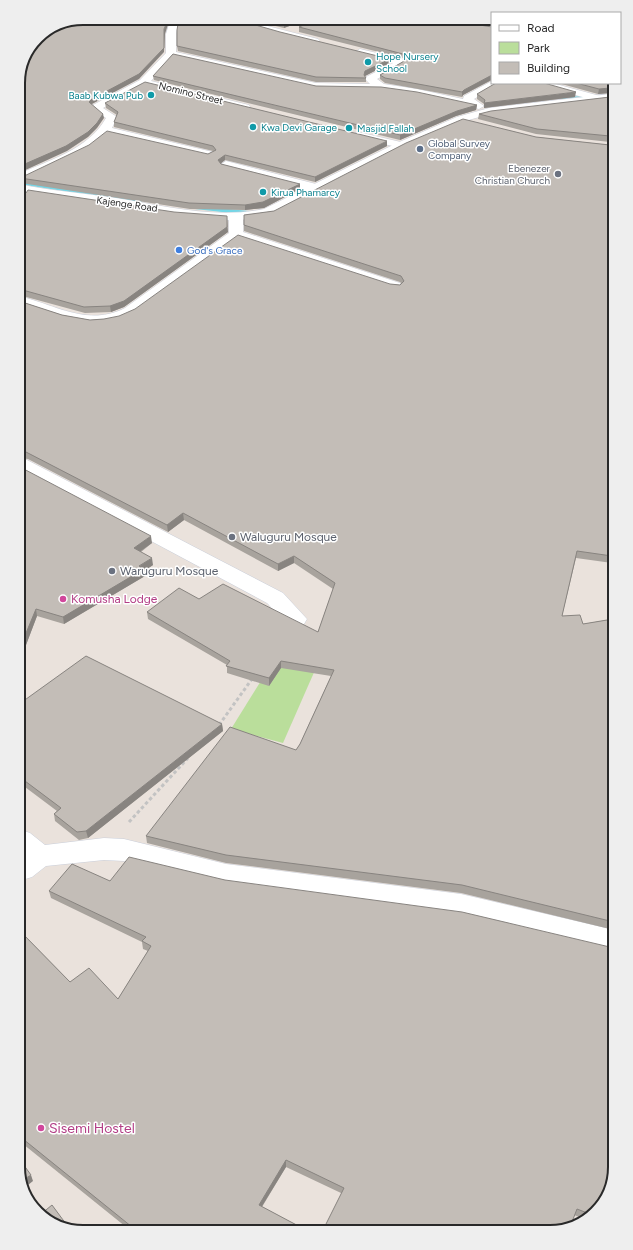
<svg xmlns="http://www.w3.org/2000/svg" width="633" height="1250" font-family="Figtree,sans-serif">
	<rect width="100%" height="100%" fill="#eae2dc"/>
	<!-- green -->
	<path fill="#bade9b" d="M277,655L319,661L283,743L231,729Z"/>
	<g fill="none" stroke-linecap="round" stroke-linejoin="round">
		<!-- stream -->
		<path fill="#75d6e6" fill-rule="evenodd" d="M492,18V20L483,24L481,23Z
			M610,95V97L562,99L560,98L562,97Z
			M19,180L139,199L142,201L139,203L19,184Z
			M19,191L37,196L38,197L35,199L19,195Z
			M197,206L249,211L252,213L249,215L195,209V207Z"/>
		<!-- lane casing -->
		<g stroke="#cacfda" stroke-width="1">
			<path id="lane" d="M538,83H552L600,96L602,98L597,101L539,85Z"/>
		</g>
		<!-- street casing -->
		<g stroke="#cacfda" stroke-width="1">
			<path id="street" d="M171,18H179L176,34V52L316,83L370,84L365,79L366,77L393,63L357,54L355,52L360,49L402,59L404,61L403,65L377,79L384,84L417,89L463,99L464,96L492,81V83H501L474,99L484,106L479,109L417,95L381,90L316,89L173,57L151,81L249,105L250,107L245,110L145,85L103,108L117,117L112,128L213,152L215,154L213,156L209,158L107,134L89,149L19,182V174C49,160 89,149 106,118L91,108L93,105L140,80L166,53V34Z
				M222,18H236L318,39L320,41L315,44L223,20Z
				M432,18H453L492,24V30L436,21Z
				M358,132L405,143L407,145L401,148L354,137L352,135Z
				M226,161L320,185L322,188L316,192L222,168L220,165Z
				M236,214L243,218V232L400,283L402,286L400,289H390L238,239L135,314C93,337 61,318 19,305V296C56,305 88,327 125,308L229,233V218Z
				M20,459L27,460L283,593L307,619L304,624C287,629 278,614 267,603L20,471Z
				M21,830L30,833L45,845L104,838L124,839L226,864L461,894L614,930V954L461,918L226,886L124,861L104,860L46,866L32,877L22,880Z"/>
		</g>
		<!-- secondary casing -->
		<g stroke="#cacfda" stroke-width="1">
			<path id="secondary" d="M610,94V100L490,114L465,121L405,147L273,215C220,228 168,214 115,206C83,201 51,198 19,192V184C51,191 84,193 116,198C165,206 214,219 264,209L397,143L457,117L489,108Z"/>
		</g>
		<!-- path -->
		<path stroke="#c3c3c3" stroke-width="3" stroke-dasharray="3.5 2.5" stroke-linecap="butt" d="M219,725L252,679
			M129,822L188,758"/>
		<!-- lane -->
		<use href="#lane" fill="#fff" fill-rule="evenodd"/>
		<!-- street -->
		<use href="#street" fill="#fff" fill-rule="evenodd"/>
		<!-- secondary -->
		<use href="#secondary" fill="#fff" fill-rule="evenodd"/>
	</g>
	<!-- wall -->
	<path fill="#a8a39d" d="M243,18H311L284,28Z
		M464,18H492V22Z
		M299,27H492V80L463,95L462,97L385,83L380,79V75L404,61L403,58L299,32Z
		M177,46L390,63L365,76L366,78V82H316L178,51Z
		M153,76L316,86L477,105L476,110L456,116L400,140L154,80Z
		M558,83H610V93L598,94Z
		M477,94L575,97L484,108V104L477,99Z
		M610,97V143V142L536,134L478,119L479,114Z
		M105,103L387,146L315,182L225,160L221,163V164L300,189L264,208L245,210L190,209L21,183L20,178L208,154L214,151H213L114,127V122L117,115L106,108Z
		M536,137L610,145L612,563L576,558L562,616L583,624L613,619L614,930L461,893L226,863L147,843L146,836L296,750L300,744L331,676L281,668L269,686L227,673V665L148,619L147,612L199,599L318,632L333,589L294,563L278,571L184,520L168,532L28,459L20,458L19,301L62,315L90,320L104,319L390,284L400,285L401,283L400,282L244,231V215L274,211Z
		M19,194L228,232L124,307L111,312L85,313L19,295Z
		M20,467L152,543L141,552L153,565L144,571L145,576L64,624L37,616L26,645Z
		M21,701L22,702L222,724L223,731L88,838L79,840L55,821L54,814L57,811L21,784Z
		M225,880L604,1203L584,1219L574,1215L341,1193L286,1167L262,1207L306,1230L131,1231L23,1144L22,933L70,982L118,999L148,951L143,949L142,942L51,898L49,891L110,881Z"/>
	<!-- shaded-wall -->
	<path fill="#888480" d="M169,18H170L165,34L164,52L139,79L92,104L90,107L89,102L92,99L164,29Z
		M300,18H311L284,28V24Z
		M390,59V63L365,76L364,78V75L365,71Z
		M492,75L491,80L463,95L462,97V92L464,90Z
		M610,88V93L598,94L599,89Z
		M576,92L575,97L484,108V103Z
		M477,105L476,110L456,116L400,140V135L457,111Z
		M103,114L104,118L97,128L88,137L67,151L19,173L18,167Z
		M387,141V146L315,182V177Z
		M225,155V160L219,165L218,160Z
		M300,184V189L264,208L245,210V205Z
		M227,216L228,232L124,307L111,312L110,306Z
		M183,513L184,520L168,532L167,525Z
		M151,536L152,543L135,555L134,548Z
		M294,556V563L278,571V564Z
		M152,558L153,565L144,571L145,576L64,624L63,617Z
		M36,609L37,616L26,645L21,649V640Z
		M281,661V668L269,686V678Z
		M222,724L223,731L88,838L86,831Z
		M286,1160V1167L259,1211V1205Z
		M31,1175L33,1181L23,1189V1180Z"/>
	<!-- building -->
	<path fill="#c3bdb7" stroke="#888480" d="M83,18H169L164,29V48L139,74L92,99L89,102L103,114L97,123L88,132L66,146L18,167V79L37,37Z
		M179,18H231L280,32L390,59L365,71L364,75L366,78L316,77L177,46V30Z
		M259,18H300L284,24Z
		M321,18H436L492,27V75L464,90L462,92L385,78L380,75L406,60L403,54L299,27Z
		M173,54L316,86L381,87L417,92L477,105L457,111L400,135L153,76Z
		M145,82L387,141L315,177L225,155L218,160L221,164L300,184L263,202L245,205L189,203L20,178L89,145L107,131L208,154L216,150L213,146L114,122L118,112L105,103Z
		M496,83H544L576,92L484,103L485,100L477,94Z
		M576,83H610V88L599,89Z
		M610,97V136L537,129L479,114L491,111Z
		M463,119L536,137L610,145L612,556L577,551L562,616L580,615L583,624L613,619L614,922L462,885L226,855L146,836L230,727L296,750L300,744L334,670L281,661L269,678L226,666L230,661L147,612L179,588L199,599L223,584L318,632L335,583L294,556L278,564L183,513L167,525L26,452L20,451L19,301L62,315L90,320L104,319L119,316L135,309L238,235L390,284L400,285L404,281L401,276L244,225V215L274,211L406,143Z
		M28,190L174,212L227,216V227L124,301L110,306L84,307L19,289V194L26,193Z
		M20,467L151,536L134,548L152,558L139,566L144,569L63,617L36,609L24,638L21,640Z
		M86,656L222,724L86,831L77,832L54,814L61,808L21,778V701L22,702Z
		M129,857L225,880L462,912L614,948L615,1167L604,1203L590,1214L577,1209L570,1227L323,1230L344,1188L286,1160L259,1205L306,1230L137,1231L23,1139L22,933L70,982L89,968L118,999L151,946L142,941L146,937L49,891L72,864L110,881Z
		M23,1164L31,1175L23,1180Z
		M52,1205L69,1228L47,1221L41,1214Z"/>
	<!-- markers -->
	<g fill="#0f9aa8" stroke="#fff" stroke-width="1.5">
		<circle cx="368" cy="62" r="4"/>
		<circle cx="151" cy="95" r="4"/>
		<circle cx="253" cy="127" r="4"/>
		<circle cx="349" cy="128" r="4"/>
		<circle cx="263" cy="192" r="4"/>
	</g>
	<circle fill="#5c6f8a" stroke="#fff" stroke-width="1.5" cx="420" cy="149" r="4"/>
	<g fill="#6b7280" stroke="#fff" stroke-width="1.5">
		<circle cx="558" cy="174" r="4"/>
		<circle cx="232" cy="537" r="4"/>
		<circle cx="112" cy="571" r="4"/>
	</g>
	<circle fill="#3f7fe0" stroke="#fff" stroke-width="1.5" cx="179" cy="250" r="4"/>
	<g fill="#d1479c" stroke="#fff" stroke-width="1.5">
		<circle cx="63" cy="599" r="4"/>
		<circle cx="41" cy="1128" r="4"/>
	</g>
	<g text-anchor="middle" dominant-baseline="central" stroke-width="3" stroke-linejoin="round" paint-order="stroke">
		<!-- far-culture labels -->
		<g font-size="10" fill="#0d838f" stroke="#fff" text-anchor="start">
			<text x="376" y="56">Hope Nursery<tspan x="376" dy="12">School</tspan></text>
			<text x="143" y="95" text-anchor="end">Baab Kubwa Pub</text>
			<text x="261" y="127">Kwa Devi Garage</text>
			<text x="357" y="128">Masjid Fallah</text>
			<text x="271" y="192">Kirua Phamarcy</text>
		</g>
		<!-- far-street labels -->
		<g font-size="10" fill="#292929" stroke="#fff">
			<text transform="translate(191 93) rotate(14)">Nomino Street</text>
			<text transform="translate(127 204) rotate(8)">Kajenge Road</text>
		</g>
		<!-- far-service labels -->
		<g font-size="10" fill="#4e5e75" stroke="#fff" text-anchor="start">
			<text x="428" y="143">Global Survey<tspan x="428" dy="12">Company</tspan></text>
		</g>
		<!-- far-worship labels -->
		<g font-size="10" fill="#5b616d" stroke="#fff" text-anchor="end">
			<text x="550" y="168">Ebenezer<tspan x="550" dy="12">Christian Church</tspan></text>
		</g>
		<!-- far-shop labels -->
		<g font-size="10" fill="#366cbe" stroke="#fff" text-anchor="start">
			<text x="187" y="250">God's Grace</text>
		</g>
		<!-- worship labels -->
		<g font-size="12" fill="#5b616d" stroke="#fff" text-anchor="start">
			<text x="240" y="537">Waluguru Mosque</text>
			<text x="120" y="571">Waruguru Mosque</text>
		</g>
		<!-- hotel labels -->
		<g font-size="12" fill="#b23c85" stroke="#fff" text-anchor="start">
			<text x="71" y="599">Komusha Lodge</text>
		</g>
		<!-- near-hotel labels -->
		<g font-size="14" fill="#b23c85" stroke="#fff" text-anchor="start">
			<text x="49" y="1128">Sisemi Hostel</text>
		</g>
	</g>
	<!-- crop -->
	<path d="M0 0H633V1250H0ZM83 25H550A58 58 0 0 1 608 83V1167A58 58 0 0 1 550 1225H83A58 58 0 0 1 25 1167V83A58 58 0 0 1 83 25Z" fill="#eee" fill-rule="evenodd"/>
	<path fill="none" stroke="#292929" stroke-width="2" d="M83 25H550A58 58 0 0 1 608 83V1167A58 58 0 0 1 550 1225H83A58 58 0 0 1 25 1167V83A58 58 0 0 1 83 25Z"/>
	<!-- legend -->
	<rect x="491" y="12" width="130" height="72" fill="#ffffff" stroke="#a9a9a9"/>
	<rect x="499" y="25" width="20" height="6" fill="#ffffff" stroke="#a9a9a9"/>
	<text x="527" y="32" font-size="12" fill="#292929">Road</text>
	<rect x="499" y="42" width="20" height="12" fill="#bade9b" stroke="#a9a9a9"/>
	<text x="527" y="52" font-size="12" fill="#292929">Park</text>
	<rect x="499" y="62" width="20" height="12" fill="#c3bdb7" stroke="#a9a9a9"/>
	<text x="527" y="72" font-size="12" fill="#292929">Building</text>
</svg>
